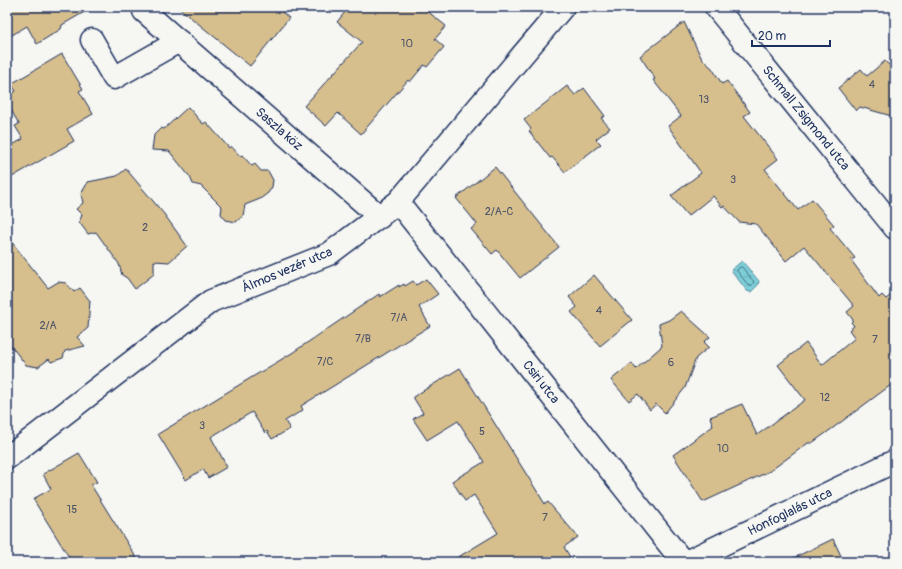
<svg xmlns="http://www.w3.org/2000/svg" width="902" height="569" font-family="Pangolin,sans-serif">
	<defs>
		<pattern id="water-ripples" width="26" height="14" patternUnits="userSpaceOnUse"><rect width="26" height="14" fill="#7dced6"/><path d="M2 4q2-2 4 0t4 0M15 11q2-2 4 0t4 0" fill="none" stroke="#6bb1ba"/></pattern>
	</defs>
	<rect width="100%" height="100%" fill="#f6f6f2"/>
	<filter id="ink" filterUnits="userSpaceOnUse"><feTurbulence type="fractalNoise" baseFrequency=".025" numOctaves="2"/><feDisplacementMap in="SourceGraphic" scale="8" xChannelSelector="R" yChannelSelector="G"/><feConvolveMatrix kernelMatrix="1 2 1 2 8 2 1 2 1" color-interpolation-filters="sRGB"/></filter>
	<g filter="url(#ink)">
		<!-- water -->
		<path fill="url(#water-ripples)" stroke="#568ea6" d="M742,261L759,281L758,285L751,292L747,291L731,270Z"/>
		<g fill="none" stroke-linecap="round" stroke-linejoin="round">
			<!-- shore -->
			<path stroke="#426f8e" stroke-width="1" d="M740,267H742L754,282L751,286H749L737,271Z"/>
		</g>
		<!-- building -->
		<path fill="#d6be8d" stroke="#1b2f5e" d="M7,7H93L62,25L61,29L37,44L27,26L7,38Z
			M178,7H276L289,18L250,66Z
			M349,7H422L446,26L435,39L444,47L427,67L424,65L410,82L408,80L361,134L338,113L326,126L304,106L362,42L337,22Z
			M684,22L702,59L712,68L722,84L727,81L750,112L744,116L778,159L765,169L798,210L812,199L834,225L830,228L855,258L851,260L879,298L882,295L886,299L895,292V382L833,428L812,443H808L770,471L703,502L673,455L713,426L710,417L742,404L757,435L805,400L778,365L806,343L822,365L855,338L849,330L854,326L851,322L853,320L847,312L854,306L804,246L786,261L756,224L739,222L724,206L722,207L713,196L688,216L671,196L701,173L668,126L681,116L653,80L655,79L640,56Z
			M62,54L83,89L79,91L93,114L67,129L74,141L7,180V148L23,139L15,126L19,124L7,103V96L16,91L11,84Z
			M885,61L895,71V117L860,107L856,111L838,88L861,69L867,76Z
			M567,86L575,95L584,88L605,116L601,118L610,128L596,139L601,144L565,172L552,157L550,158L529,131L531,129L524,120Z
			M188,107L203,124L206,122L229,148L231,146L240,156L242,155L252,166L255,164L261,171H268L273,180L272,187L268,193L260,199L245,205L243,216L236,222L226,220L221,214L222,207L201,186L193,184L190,177L169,151L152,150L154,135L161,128L164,129Z
			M495,167L559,247L520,278L497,250L492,254L471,229L477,224L456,198Z
			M126,169L164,214L187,246L169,262L154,261V274L135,289L127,278L122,275L119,264L96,232L88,234L79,222L82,215L76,209L83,203L81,194L88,182L117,176Z
			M7,236L48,288L58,282L66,283L74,292L80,288L90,301L88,328L77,337L85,346L65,351L63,358L51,362L49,359L38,367L26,365L7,341Z
			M594,275L632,320L600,346L571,312L577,307L569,297Z
			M426,279L438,294L419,307L430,326L301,406L303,410L285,421L290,429L272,439L267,431L265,433L252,412L211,437L227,467L208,478L203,469L186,480L158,434L292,353L379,294L380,297L399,285V287L404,284L405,286L413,281L416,285Z
			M681,311L710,337L704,342L709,347L696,358L685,388L665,413L656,404L650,410L638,394L629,401L611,380L632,363L636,369L662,346L659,324L669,320Z
			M460,368L545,504L548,502L578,537L564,547L573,562H450L498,533L474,495L465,501L452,481L484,462L458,421L427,440L413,419L423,413L413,397Z
			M79,453L97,482L91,485L139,562H72L33,499L51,489L43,474Z
			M833,539L844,562H785Z"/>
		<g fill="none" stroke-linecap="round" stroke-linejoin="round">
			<!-- minor casing -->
			<g stroke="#1b2f5e" stroke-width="25">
				<path id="minor" d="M716,7L895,228
					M144,11L380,217
					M92,40L114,78L179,41
					M398,202L683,562
					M7,458L211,301L329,254L398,202L563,7
					M686,562L895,461"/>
			</g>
			<!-- minor -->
			<use href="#minor" stroke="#f6f6f2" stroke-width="22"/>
		</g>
	</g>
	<g text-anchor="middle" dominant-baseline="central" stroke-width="3.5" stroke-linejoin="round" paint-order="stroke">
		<!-- number labels -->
		<g font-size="11" fill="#4a536a">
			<text x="407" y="43">10</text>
			<text x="872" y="84">4</text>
			<text x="704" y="99">13</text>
			<text x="733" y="179">3</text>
			<text x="499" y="211">2/A-C</text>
			<text x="145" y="227">2</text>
			<text x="599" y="310">4</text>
			<text x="399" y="317">7/A</text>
			<text x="48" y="325">2/A</text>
			<text x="363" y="338">7/B</text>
			<text x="875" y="339">7</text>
			<text x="325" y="361">7/C</text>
			<text x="671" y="362">6</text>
			<text x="825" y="397">12</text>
			<text x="202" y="425">3</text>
			<text x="482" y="431">5</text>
			<text x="723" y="448">10</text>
			<text x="72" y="509">15</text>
			<text x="545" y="517">7</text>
		</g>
		<!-- street labels -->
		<g font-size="13" fill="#1b2f5e" stroke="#f6f6f2">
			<text transform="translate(806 118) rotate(51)">Schmall Zsigmond utca</text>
			<text transform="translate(279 129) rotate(41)">Saszla köz</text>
			<text transform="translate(287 270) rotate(-23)">Álmos vezér utca</text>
			<text transform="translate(541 382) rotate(52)">Csiri utca</text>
			<text transform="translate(790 512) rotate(-26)">Honfoglalás utca</text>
		</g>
	</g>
	<!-- margin -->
	<rect width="902" height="569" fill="none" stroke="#f6f6f2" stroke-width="24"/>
	<rect x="12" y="12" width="878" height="545" fill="none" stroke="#1b2f5e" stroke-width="1.5" filter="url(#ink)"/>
	<!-- scale -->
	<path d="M752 40v6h78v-6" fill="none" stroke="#1b2f5e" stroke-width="2"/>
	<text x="758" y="40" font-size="12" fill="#1b2f5e" stroke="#f6f6f2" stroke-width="3" paint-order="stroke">20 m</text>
</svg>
